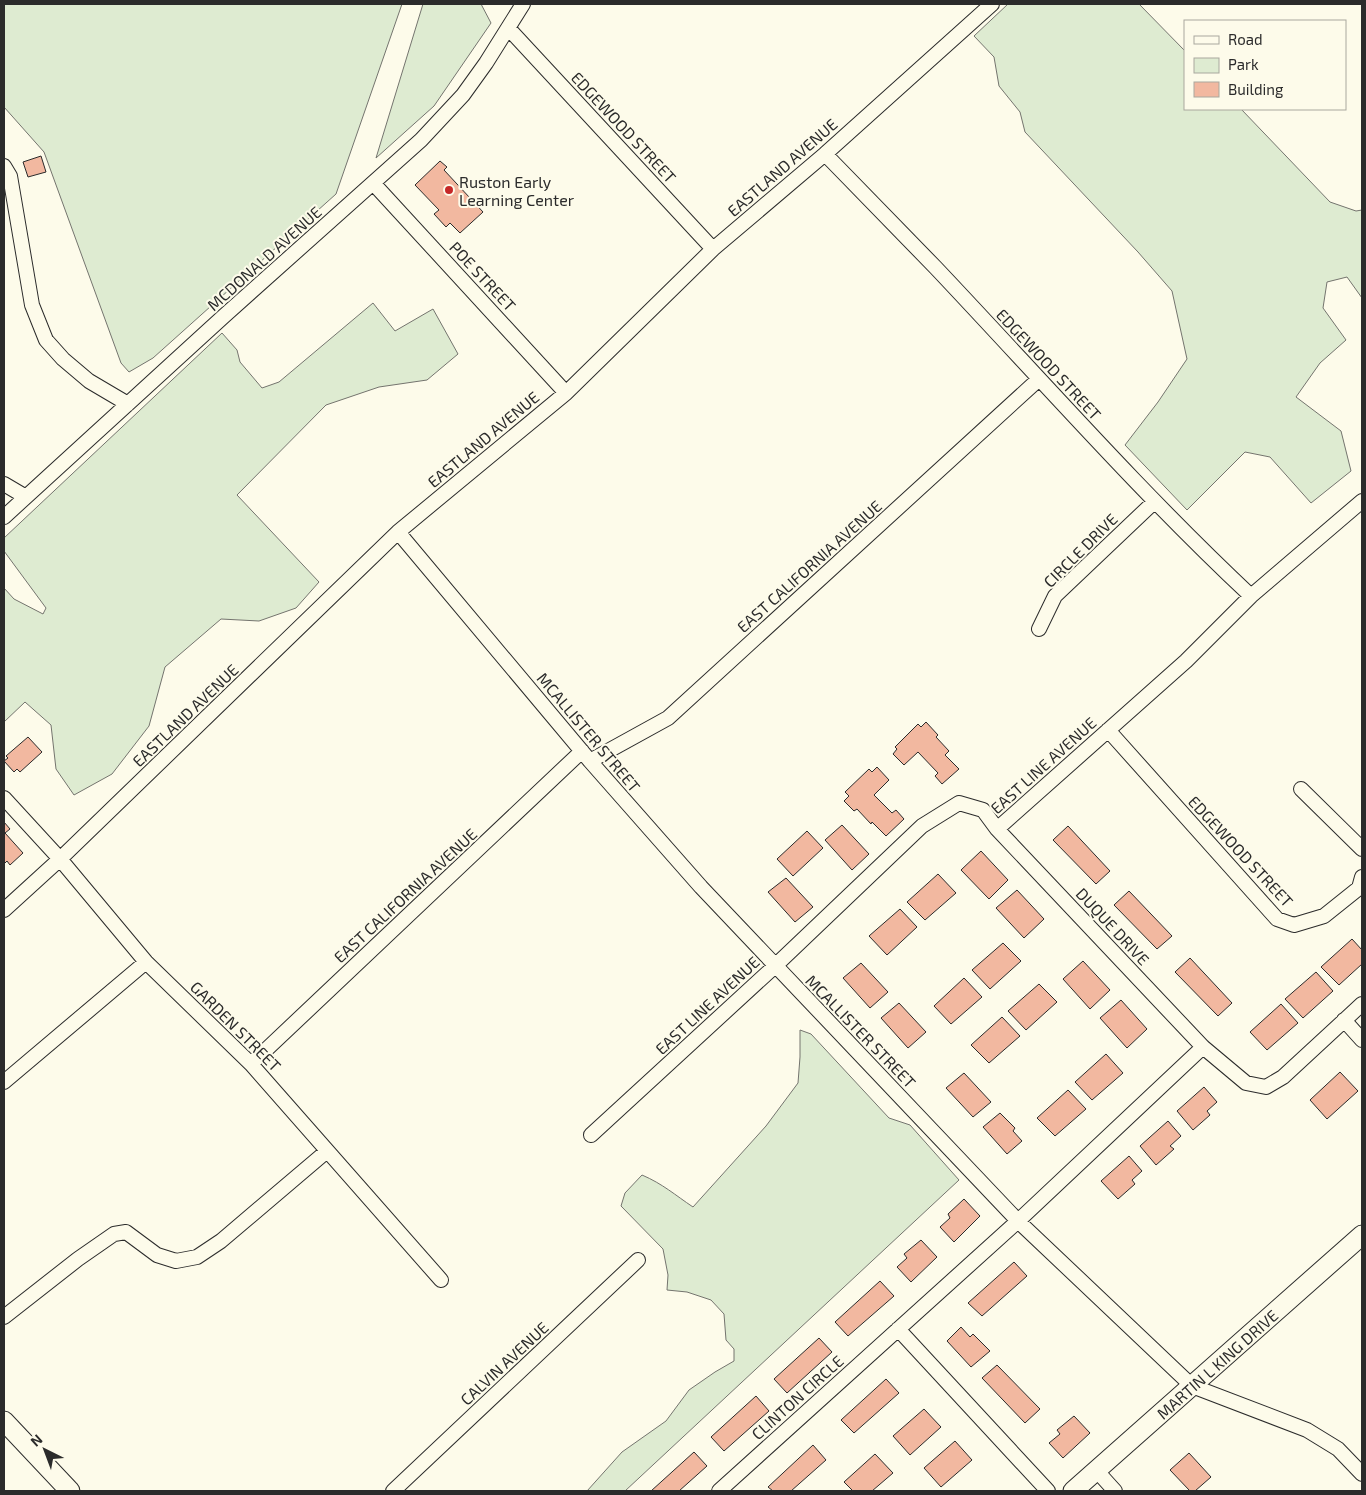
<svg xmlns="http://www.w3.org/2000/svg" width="1366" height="1495" font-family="'Exo 2',sans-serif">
	<rect width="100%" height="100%" fill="#fdfbea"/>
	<!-- green -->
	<path fill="#deebd1" stroke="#74746e" d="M4,4H402L336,194L153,358L129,372L121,363L44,152L4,107Z
		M423,4H481L491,23L434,106L376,158Z
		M1008,4H1139L1185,51V109H1241L1330,202L1356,211L1362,210V298L1347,277L1327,282L1323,308L1346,340L1320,363L1296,397L1341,431L1351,471L1311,503L1270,457L1245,452L1187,510L1125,445L1158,402L1187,359L1172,291L1138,252L1025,132L1020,112L999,86L994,57L974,36Z
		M373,303L395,331L433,309L458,354L427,380L379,387L326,405L237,495L319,582L296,608L259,621L221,619L165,667L149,726L112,774L74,795L56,769L51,725L25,702L4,722V588L14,599L43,614L46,608L4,551V538L222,333L237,350L240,362L262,388L279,382Z
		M800,1030L811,1034L889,1118L910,1125L959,1180L625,1491H587L622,1452L666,1421L689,1390L715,1372L734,1361V1349L726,1340L724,1314L711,1300L687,1292L667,1290L668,1275L663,1249L621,1206L625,1193L642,1175C663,1184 675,1195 693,1207L766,1126L798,1083L800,1057Z"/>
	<!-- building -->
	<path fill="#f2b8a0" stroke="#2b2b2b" d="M41,156L46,172L28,177L23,162Z
		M440,161L447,167L444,170L483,212L460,233L450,223L446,227L434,214L439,210L415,185Z
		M926,722L938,735L936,737L949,751L945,755L959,769L942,784L935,776L938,773L918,752L904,765L893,754L897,749L895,747L918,724L921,727Z
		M28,737L42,752L20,772L17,769L14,772L4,761L8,758L6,756Z
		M877,767L889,780L874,795L892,813L896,810L904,819L886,836L872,822L871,824L857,809L854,811L844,801L849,796L845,792L869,769L872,772Z
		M4,822L10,829L5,833L23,853L10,865L7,861L5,863L4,862Z
		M842,825L869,854L852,870L825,840Z
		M1068,826L1110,871L1096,884L1053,840Z
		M807,831L823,848L793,876L777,859Z
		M981,851L1008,880L989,899L961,870Z
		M938,874L956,893L925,920L907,902Z
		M786,878L813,907L795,922L768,892Z
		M1017,890L1044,919L1024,938L996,908Z
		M1129,891L1172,936L1157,949L1114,905Z
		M900,909L917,927L887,955L869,936Z
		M1352,939L1362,950V964L1339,985L1321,967Z
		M1003,943L1021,961L990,989L972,970Z
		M1190,958L1232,1003L1218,1016L1175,972Z
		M1083,961L1110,990L1090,1009L1063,979Z
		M861,963L888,992L870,1008L843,978Z
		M1316,972L1333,991L1303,1018L1285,999Z
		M964,978L982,997L951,1024L934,1006Z
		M1039,984L1057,1002L1026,1030L1008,1011Z
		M1121,1000L1147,1029L1127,1048L1100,1018Z
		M899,1003L926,1032L908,1048L881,1018Z
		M1281,1004L1298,1023L1267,1050L1250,1032Z
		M1002,1017L1020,1036L989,1063L971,1045Z
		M1106,1054L1123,1073L1092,1100L1075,1082Z
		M1340,1072L1358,1091L1327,1119L1310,1100Z
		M964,1073L991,1102L973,1117L946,1088Z
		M1204,1087L1217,1102L1207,1111L1210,1115L1193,1130L1177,1111Z
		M1068,1090L1086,1109L1055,1136L1037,1118Z
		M1000,1113L1015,1128L1013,1131L1022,1141L1007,1154L983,1127Z
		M1168,1121L1181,1136L1170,1146L1174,1149L1156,1165L1140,1146Z
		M1129,1156L1142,1171L1132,1180L1135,1184L1118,1199L1101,1181Z
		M964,1199L980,1216L954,1242L940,1227L950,1218L948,1214Z
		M921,1240L937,1257L911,1282L897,1267L907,1258L904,1254Z
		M1014,1262L1027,1276L982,1316L968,1303Z
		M880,1281L894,1296L848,1336L835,1322Z
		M961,1327L970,1337L973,1334L990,1351L971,1367L947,1341Z
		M819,1338L832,1352L787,1393L774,1379Z
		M997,1365L1040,1409L1025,1423L982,1378Z
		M886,1379L899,1393L854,1433L841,1420Z
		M756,1396L769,1411L724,1451L711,1437Z
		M924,1409L941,1427L910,1455L893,1436Z
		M1074,1416L1090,1433L1063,1458L1049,1443L1060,1434L1057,1430Z
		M955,1441L972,1460L941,1487L924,1468Z
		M813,1445L826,1460L791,1491H773L768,1487Z
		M694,1452L707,1466L679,1491H651Z
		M1189,1453L1211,1477L1195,1491H1190L1170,1470Z
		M875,1454L893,1473L872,1491H853L844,1482Z"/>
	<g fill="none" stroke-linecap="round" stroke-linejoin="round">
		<!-- minor casing -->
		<g stroke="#2b2b2b" stroke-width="16">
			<path id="minor" d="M509,29L713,249
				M825,154C862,192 899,230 936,268C1040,378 1140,492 1251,596
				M4,166L10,176L32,305L46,340L63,359L89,381L128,404
				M373,183L566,393
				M4,484L26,497
				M4,517L224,316L421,140L463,95L486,63L523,4
				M398,532L590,761L701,887L1018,1221L1192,1386L1307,1430L1338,1449L1362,1474
				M1039,629L1055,596L1154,502
				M1108,730L1277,919L1294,925L1324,916L1359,888L1362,877
				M590,761L668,718L1039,379
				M1301,789L1362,849
				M4,798L60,859L146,962L251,1064L441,1280
				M997,829L1186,661L1251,596L1362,501
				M4,910L60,859L398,532L566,393L713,249L825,154L992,4
				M1344,1020L1362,1040
				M251,1064L582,751
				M4,1082L146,962
				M591,1135L775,966L922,826L959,803L983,810L997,829L1203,1047L1246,1083L1266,1087L1283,1077L1362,1004
				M4,1317L78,1259L114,1234L126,1232L157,1255L176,1261L197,1257L221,1241L327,1151
				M898,1329L1048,1491
				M1096,1470L1115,1491
				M393,1491L638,1260
				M719,1491L1018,1221L1203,1047"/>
		</g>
		<!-- secondary casing -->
		<g stroke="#2b2b2b" stroke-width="21">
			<g id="secondary">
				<path d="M4,1421L70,1491"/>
				<path id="s1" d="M1073,1491L1362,1235"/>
			</g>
		</g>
		<!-- minor -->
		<use href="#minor" stroke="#fdfbea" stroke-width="14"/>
		<!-- secondary -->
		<use href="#secondary" stroke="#fdfbea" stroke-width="19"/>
	</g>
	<!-- markers -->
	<circle fill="#c62828" stroke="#fdfbea" stroke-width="2" cx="449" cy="190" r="5"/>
	<g text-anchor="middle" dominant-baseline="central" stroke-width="4" stroke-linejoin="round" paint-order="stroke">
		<!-- street labels -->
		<g font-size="16" fill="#2b2b2b" stroke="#fdfbea">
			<text transform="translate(624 127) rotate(47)">EDGEWOOD STREET</text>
			<text transform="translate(782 167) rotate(-41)">EASTLAND AVENUE</text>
			<text transform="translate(264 258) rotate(-42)">MCDONALD AVENUE</text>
			<text transform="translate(483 276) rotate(47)">POE STREET</text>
			<text transform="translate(1049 364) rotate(47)">EDGEWOOD STREET</text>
			<text transform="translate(483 439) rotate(-40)">EASTLAND AVENUE</text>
			<text transform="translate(1080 550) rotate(-45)">CIRCLE DRIVE</text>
			<text transform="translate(809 566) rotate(-42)">EAST CALIFORNIA AVENUE</text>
			<text transform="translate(185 715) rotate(-44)">EASTLAND AVENUE</text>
			<text transform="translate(589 732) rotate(50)">MCALLISTER STREET</text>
			<text transform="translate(1043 765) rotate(-42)">EAST LINE AVENUE</text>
			<text transform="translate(1241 851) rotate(47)">EDGEWOOD STREET</text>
			<text transform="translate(405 895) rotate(-43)">EAST CALIFORNIA AVENUE</text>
			<text transform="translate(1113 926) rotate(47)">DUQUE DRIVE</text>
			<text transform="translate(707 1005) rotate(-43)">EAST LINE AVENUE</text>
			<text transform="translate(236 1026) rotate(45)">GARDEN STREET</text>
			<text transform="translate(861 1031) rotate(46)">MCALLISTER STREET</text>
			<text transform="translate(504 1363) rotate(-43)">CALVIN AVENUE</text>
			<text stroke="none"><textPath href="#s1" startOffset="192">MARTIN L KING DRIVE</textPath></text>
			<text transform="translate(797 1397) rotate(-42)">CLINTON CIRCLE</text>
		</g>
		<!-- poi labels -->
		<g font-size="16" fill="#2b2b2b" stroke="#fdfbea" text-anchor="start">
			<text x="459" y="181">Ruston Early<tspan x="459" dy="18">Learning Center</tspan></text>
		</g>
	</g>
	<!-- border -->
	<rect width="1366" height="1495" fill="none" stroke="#2b2b2b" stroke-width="10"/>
	<!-- legend -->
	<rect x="1184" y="20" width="162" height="90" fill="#fdfbea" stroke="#a9a89e"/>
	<rect x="1194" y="36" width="25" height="8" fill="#fdfbea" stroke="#a9a89e"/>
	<text x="1228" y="45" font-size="15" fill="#2b2b2b">Road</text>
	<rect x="1194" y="58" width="25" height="15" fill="#deebd1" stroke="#a9a89e"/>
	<text x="1228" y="70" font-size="15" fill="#2b2b2b">Park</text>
	<rect x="1194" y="82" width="25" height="15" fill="#f2b8a0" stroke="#a9a89e"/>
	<text x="1228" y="95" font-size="15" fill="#2b2b2b">Building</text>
	<!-- north arrow -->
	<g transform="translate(45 1450) rotate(318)" stroke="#fdfbea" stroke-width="4" paint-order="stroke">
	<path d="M0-4L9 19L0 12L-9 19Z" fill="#2b2b2b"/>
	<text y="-8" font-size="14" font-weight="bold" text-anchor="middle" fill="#2b2b2b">N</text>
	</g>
</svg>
